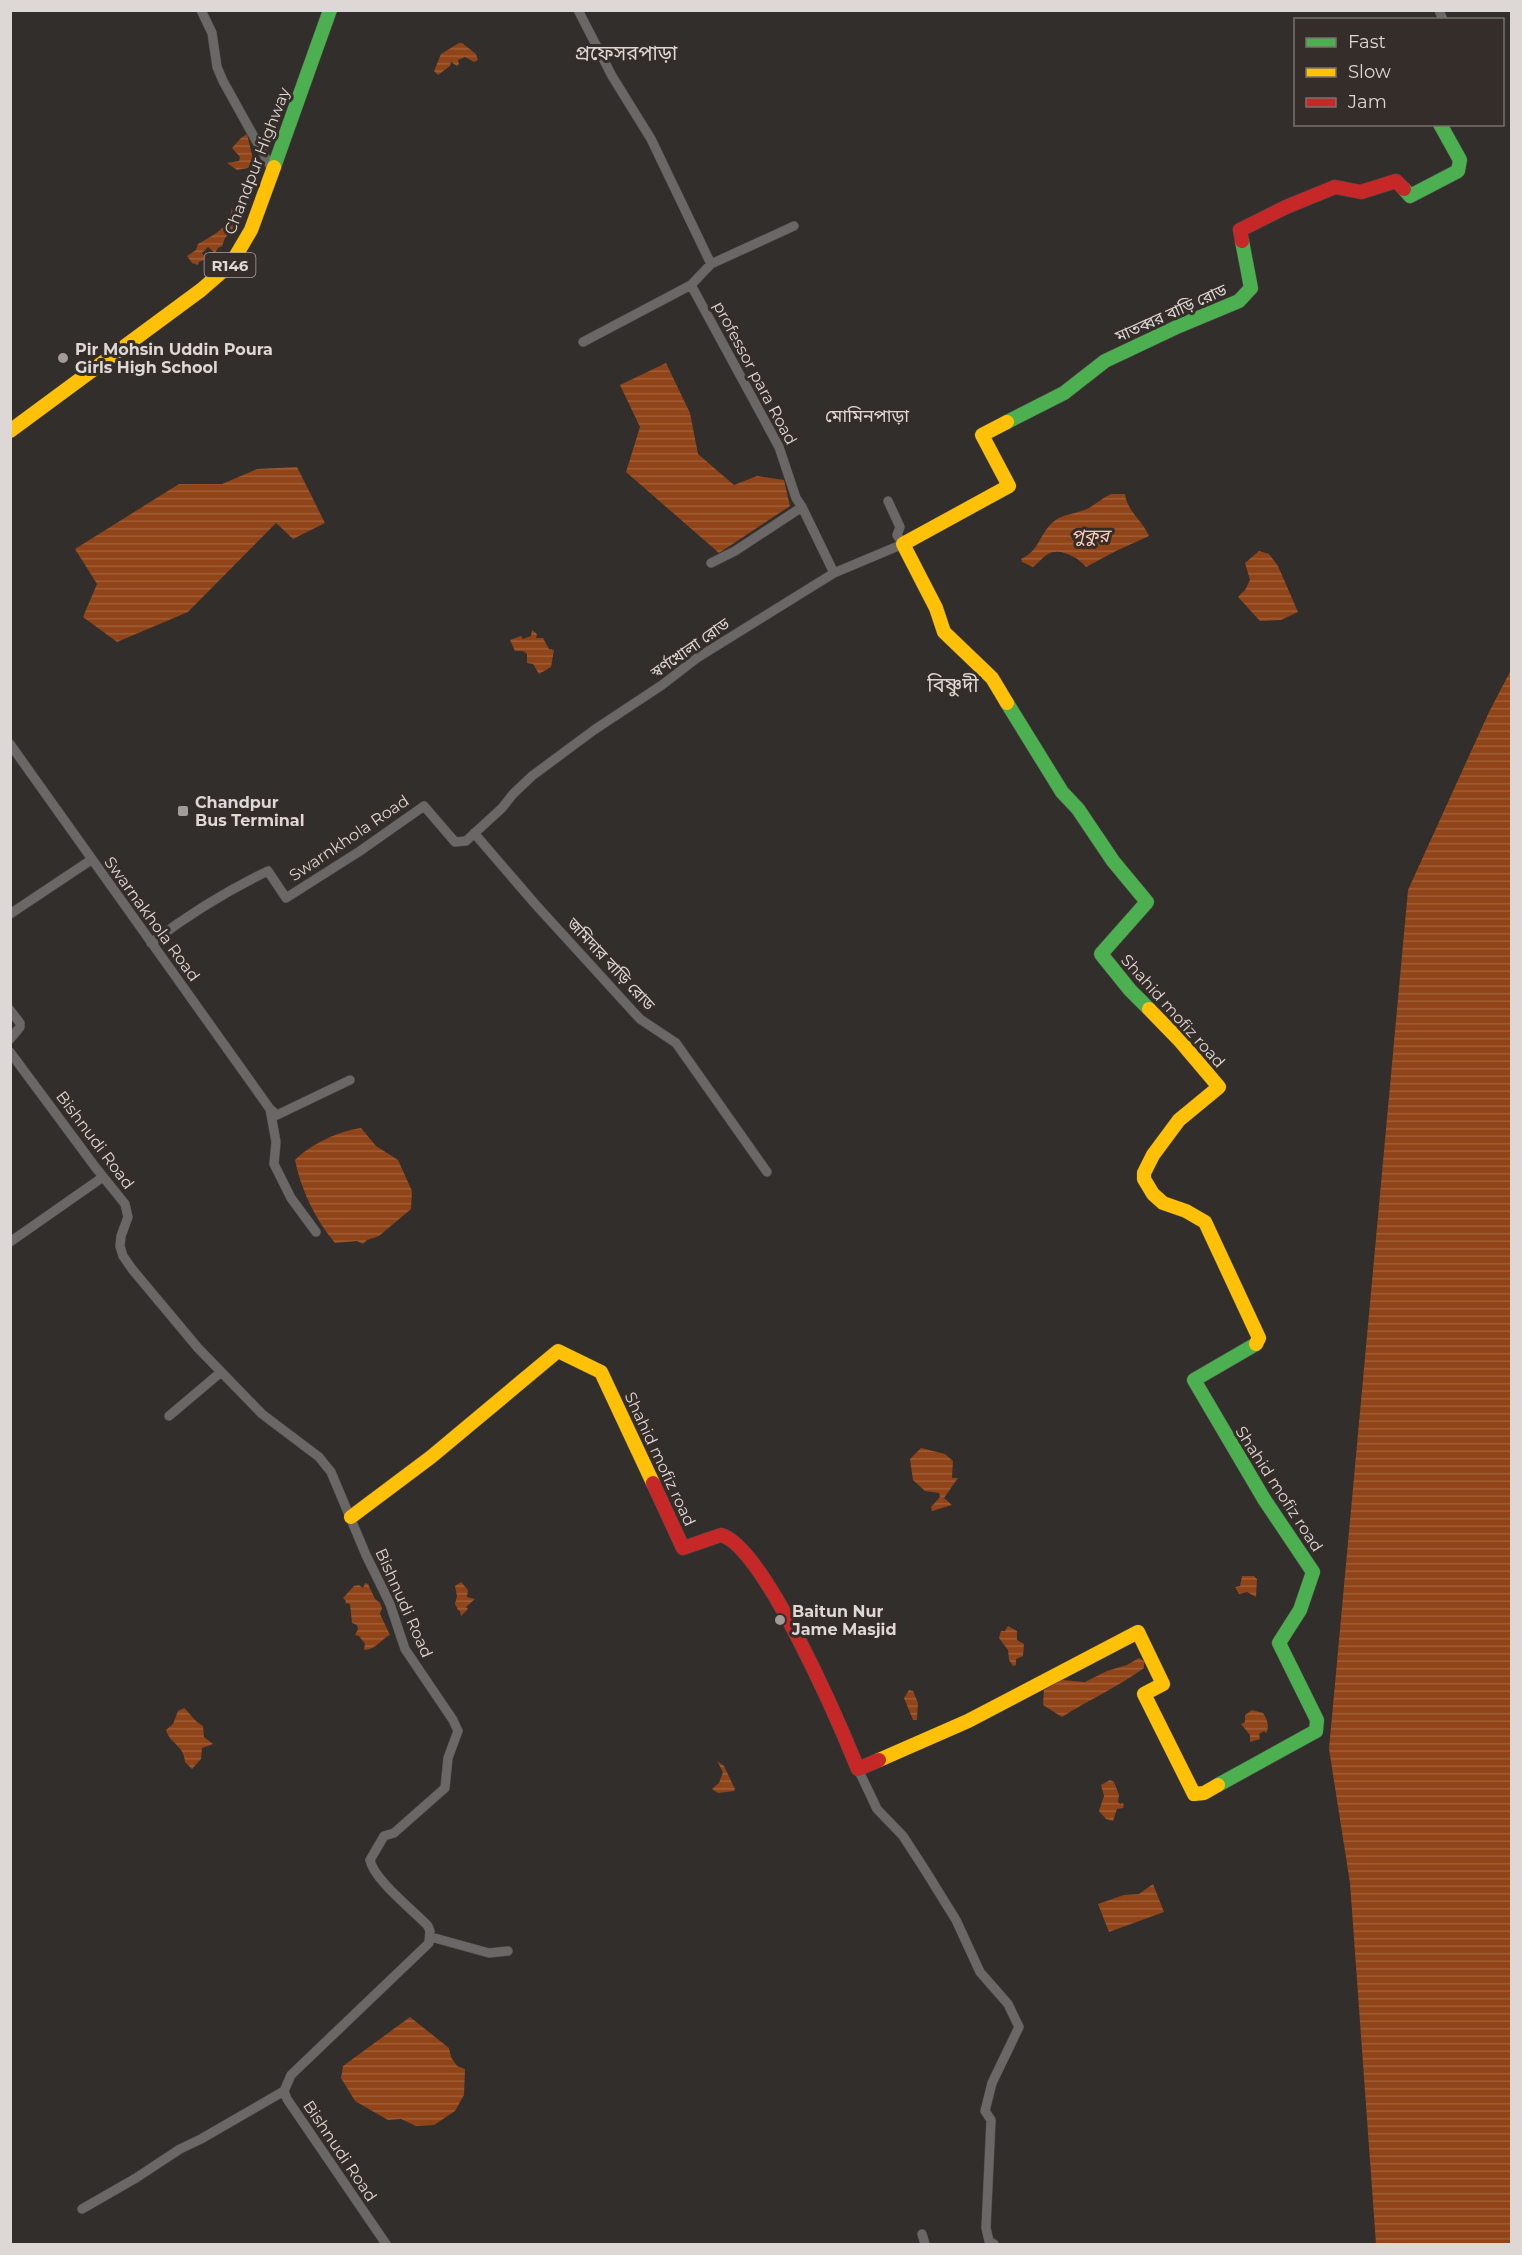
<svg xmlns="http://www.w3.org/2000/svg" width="1522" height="2255" font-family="Montserrat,'Noto Sans Bengali',sans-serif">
	<defs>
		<pattern id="water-rules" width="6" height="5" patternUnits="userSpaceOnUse" patternTransform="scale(1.5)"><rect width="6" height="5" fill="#904417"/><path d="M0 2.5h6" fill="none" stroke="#9f5e38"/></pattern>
	</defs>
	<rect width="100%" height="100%" fill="#322e2c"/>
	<!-- water -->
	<path fill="url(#water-rules)" d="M459,43H462L476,54L478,60L474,62L465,57L458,60L459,64L457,66L451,62L450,66L438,75L434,71L441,54Z
		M247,134L253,159L248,168L237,170L227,163L239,161L240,157L232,148L241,138Z
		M232,208L234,220L233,229L225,238L222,246L218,248L215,253L208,247L202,253L206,259L199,262L198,265L192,263L187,256L196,250L198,244C215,234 228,229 232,208Z
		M666,363L690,413L698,454L734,485L757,476L784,480L790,506L719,553L626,472L640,427L620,385Z
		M297,467L325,523L293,539L276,523L188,612L117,642L83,617L97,584L75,549L179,484H222L257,469Z
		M1111,494H1125C1127,511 1142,520 1149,536L1116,551L1086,567C1079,558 1060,547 1048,554C1043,557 1038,563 1033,567L1022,562L1021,559C1041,551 1040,528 1059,518C1067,514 1078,513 1087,509C1095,505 1102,498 1111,494Z
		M1259,551L1269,554L1278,566L1298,612L1281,620L1260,621L1238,597L1245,590L1250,580L1245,563Z
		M532,630L537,634L536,638H543L549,649L554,650L551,667L539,674L533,664L527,663V654L523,651H515L510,640L521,636L523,639L531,636Z
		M1511,670V2244H1376L1350,1883L1329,1749L1408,890L1489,712Z
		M361,1128L376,1146L398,1160L412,1191L411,1209L379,1236L367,1240L363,1244L357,1241L335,1243C315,1219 301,1190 295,1160C311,1144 339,1131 361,1128Z
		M921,1448L945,1454L953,1461L952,1478H958L944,1498L952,1505L932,1511L931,1507L940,1497L939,1493L925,1491L913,1480L910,1459Z
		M1242,1576H1254L1257,1579L1256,1597L1247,1592L1239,1594L1235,1587L1240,1586Z
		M461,1582L468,1590L467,1597L475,1599L466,1607L468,1609L461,1616L460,1611L458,1610L455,1604L457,1596L455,1586Z
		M365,1583L368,1584L375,1599L380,1603L382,1608L380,1614L390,1635C381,1639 377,1649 365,1650L364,1649L365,1644L359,1636L355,1635L358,1629L357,1625L352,1623L350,1604L345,1603L346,1601L343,1598L354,1586L359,1585L363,1588Z
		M1008,1626L1017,1631V1640L1024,1644L1023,1656L1016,1659V1665L1013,1666L1009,1660L1008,1650L999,1638L1001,1631H1005Z
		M1139,1658L1144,1661V1668C1118,1687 1089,1700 1062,1717L1043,1705L1044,1690L1062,1680L1085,1682L1107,1671L1127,1665Z
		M909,1690L913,1691L918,1703L917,1720H913L904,1698Z
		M184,1708C191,1714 194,1721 203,1726L204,1737L213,1744L202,1748L201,1759L192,1769L185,1762C184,1745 170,1744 166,1730L173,1724L178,1711Z
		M1252,1710L1263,1713C1267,1719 1270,1726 1266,1733L1264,1731L1259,1734L1260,1739L1250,1742V1735L1241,1724L1245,1722V1715Z
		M717,1761L724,1766L735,1789L734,1791L718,1793L712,1789L719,1783L723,1772Z
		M1110,1780L1114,1782L1119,1795L1118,1802L1120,1804L1123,1803L1124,1806L1123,1808L1117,1809L1113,1821L1106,1819L1099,1811L1104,1796L1101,1785Z
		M1153,1884L1164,1912L1109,1932L1098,1904L1124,1895L1139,1894Z
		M410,2017L449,2048L451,2057L457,2066L465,2069L464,2095L455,2111L434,2125L416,2126L401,2119L388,2120L355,2101L341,2078L343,2066Z"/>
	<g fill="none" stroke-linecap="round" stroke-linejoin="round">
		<!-- street casing -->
		<g stroke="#4d4947" stroke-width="10">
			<path id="street" d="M201,10L212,33L217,67L223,81L273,171
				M578,10L612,76L651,139L711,264
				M1439,10L1443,20
				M691,285L779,447L796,498L802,507L834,573
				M583,342L691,285L711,264L794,226
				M711,563L735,551L802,507
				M10,744L270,1109L277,1115L350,1080
				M474,833L536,905L640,1019L676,1043L767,1172
				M10,914L91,860
				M151,943C188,915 226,891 268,871L286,898L360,851L424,806L455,842L466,841L502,808L513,794L532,776L594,730L662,685L697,658L834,573L903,544L897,535L900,527L888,501
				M10,1010L20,1023V1027L10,1039
				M10,1052L96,1168L125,1204L128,1217L121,1236L120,1246L123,1256L132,1269L198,1348L262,1414L319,1457L331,1472L366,1555L390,1604L405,1649L453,1720L458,1731L448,1758L445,1788L394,1833L384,1836L370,1860C374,1880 413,1910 428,1926L430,1931L429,1943L291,2075L284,2091L287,2099L386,2244
				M270,1109L276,1142L274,1164L291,1198L316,1232
				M10,1242L103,1177
				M169,1416L221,1372
				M858,1769L877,1809L903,1836L925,1870L956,1920L980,1972L1008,2004L1019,2027L992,2083L985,2111L991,2120L986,2228L989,2241L994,2244
				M431,1937L489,1953L508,1951
				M82,2209L136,2178L180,2149L201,2139L284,2091
				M922,2234L925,2244"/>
		</g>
		<!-- fast casing -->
		<g stroke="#4d4947" stroke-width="15">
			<path id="fast" d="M274,167L330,10
				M1404,189L1410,196L1458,171L1460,160L1440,124
				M1007,422L1064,393L1105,361L1179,326L1239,301L1251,288L1242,241
				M1007,703L1062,792L1078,809L1113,861L1147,902L1101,954L1130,990L1149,1009
				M1218,1785L1316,1731L1317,1720L1279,1643L1300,1610L1313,1572L1264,1499L1194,1380L1256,1344"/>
		</g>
		<!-- slow casing -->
		<g stroke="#4d4947" stroke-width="15">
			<path id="slow" d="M1007,422L982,435L1009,486L903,544L936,608L944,632L992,678L1007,703
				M10,431L201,290L231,264L251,230L274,167
				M1149,1009L1180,1041L1219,1087L1179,1120L1153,1155L1144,1173V1179L1153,1194L1163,1203L1186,1211L1205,1222L1259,1338L1256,1344
				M351,1517L431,1457L558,1351L601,1372L653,1483
				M879,1760L968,1721L1138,1632L1163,1684L1144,1694L1194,1794L1204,1793L1218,1785"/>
		</g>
		<!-- jam casing -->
		<g stroke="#4d4947" stroke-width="15">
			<path id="jam" d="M1242,241L1240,230L1286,207L1335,187L1361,192L1396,181L1404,189
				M653,1483L683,1548L721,1535C764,1546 840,1725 858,1769L879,1760"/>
		</g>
		<!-- street -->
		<use href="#street" stroke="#6a6766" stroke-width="9"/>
		<!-- fast -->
		<use href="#fast" stroke="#4caf50" stroke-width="14"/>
		<!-- slow -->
		<use href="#slow" stroke="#ffc107" stroke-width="14"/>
		<!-- jam -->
		<use href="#jam" stroke="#c62828" stroke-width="14"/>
	</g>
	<!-- markers -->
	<g fill="#a19c9a" stroke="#352d29" stroke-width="2">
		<circle cx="63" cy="358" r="6"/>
		<rect x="177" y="805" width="12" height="12" rx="3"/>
		<circle cx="780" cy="1620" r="6"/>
	</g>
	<g text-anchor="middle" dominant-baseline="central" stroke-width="6" stroke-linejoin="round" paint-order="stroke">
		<!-- shield labels -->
		<rect fill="#352d29" stroke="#aba4a1" stroke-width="1.5" x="204.5" y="253" width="51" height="24" rx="4.5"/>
		<g font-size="15" font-weight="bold" fill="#ddd7d5">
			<text x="230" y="265">R146</text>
		</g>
		<!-- street labels -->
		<g font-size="16" fill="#ddd7d5" stroke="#352d29">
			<text transform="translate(257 161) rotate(-69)">Chandpur Highway</text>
			<text transform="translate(1171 313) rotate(-24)">মাতব্বর বাড়ি রোড</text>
			<text transform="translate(755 373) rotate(62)">professor para Road</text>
			<text transform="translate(690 648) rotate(-35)">স্বর্ণখোলা রোড</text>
			<text transform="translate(349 838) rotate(-34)">Swarnkhola Road</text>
			<text transform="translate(152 919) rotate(54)">Swarnakhola Road</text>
			<text transform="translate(611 964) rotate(47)">জমিদার বাড়ি রোড</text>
			<text transform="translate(1173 1011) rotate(48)">Shahid mofiz road</text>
			<text transform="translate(95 1140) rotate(53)">Bishnudi Road</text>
			<text transform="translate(660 1459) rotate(65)">Shahid mofiz road</text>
			<text transform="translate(1279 1489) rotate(57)">Shahid mofiz road</text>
			<text transform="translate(404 1603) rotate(66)">Bishnudi Road</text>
			<text transform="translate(340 2151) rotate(56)">Bishnudi Road</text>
		</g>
		<!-- poi labels -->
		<g font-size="16" font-weight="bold" fill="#ddd7d5" stroke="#352d29" text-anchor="start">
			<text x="75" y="349">Pir Mohsin Uddin Poura<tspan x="75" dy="18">Girls High School</tspan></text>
			<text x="195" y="802">Chandpur<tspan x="195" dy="18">Bus Terminal</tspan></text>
			<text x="792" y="1611">Baitun Nur<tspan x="792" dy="18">Jame Masjid</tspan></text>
		</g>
		<!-- neighbourhood labels -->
		<g font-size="18" fill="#ddd7d5" stroke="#352d29">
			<text x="867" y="416">মোমিনপাড়া</text>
		</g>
		<!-- water labels -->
		<g font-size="18" font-style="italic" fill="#fcccb6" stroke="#352d29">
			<text x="1090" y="536">পুকুর</text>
		</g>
		<!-- quarter labels -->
		<g font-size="20" fill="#ddd7d5" stroke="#352d29">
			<text x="626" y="53">প্রফেসরপাড়া</text>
			<text x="953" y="685">বিষ্ণুদী</text>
		</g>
	</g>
	<!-- border -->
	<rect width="1522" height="2255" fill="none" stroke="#ddd7d5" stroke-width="24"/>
	<!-- legend -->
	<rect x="1294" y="18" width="210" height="108" fill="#352d29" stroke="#78716e" stroke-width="1.5"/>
	<rect x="1306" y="38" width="30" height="9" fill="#4caf50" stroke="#78716e" stroke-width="1.5"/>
	<text x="1348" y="48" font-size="18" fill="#ddd7d5">Fast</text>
	<rect x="1306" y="68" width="30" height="9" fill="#ffc107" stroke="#78716e" stroke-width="1.5"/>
	<text x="1348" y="78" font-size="18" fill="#ddd7d5">Slow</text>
	<rect x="1306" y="98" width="30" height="9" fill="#c62828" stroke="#78716e" stroke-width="1.5"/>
	<text x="1348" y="108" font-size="18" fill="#ddd7d5">Jam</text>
</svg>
